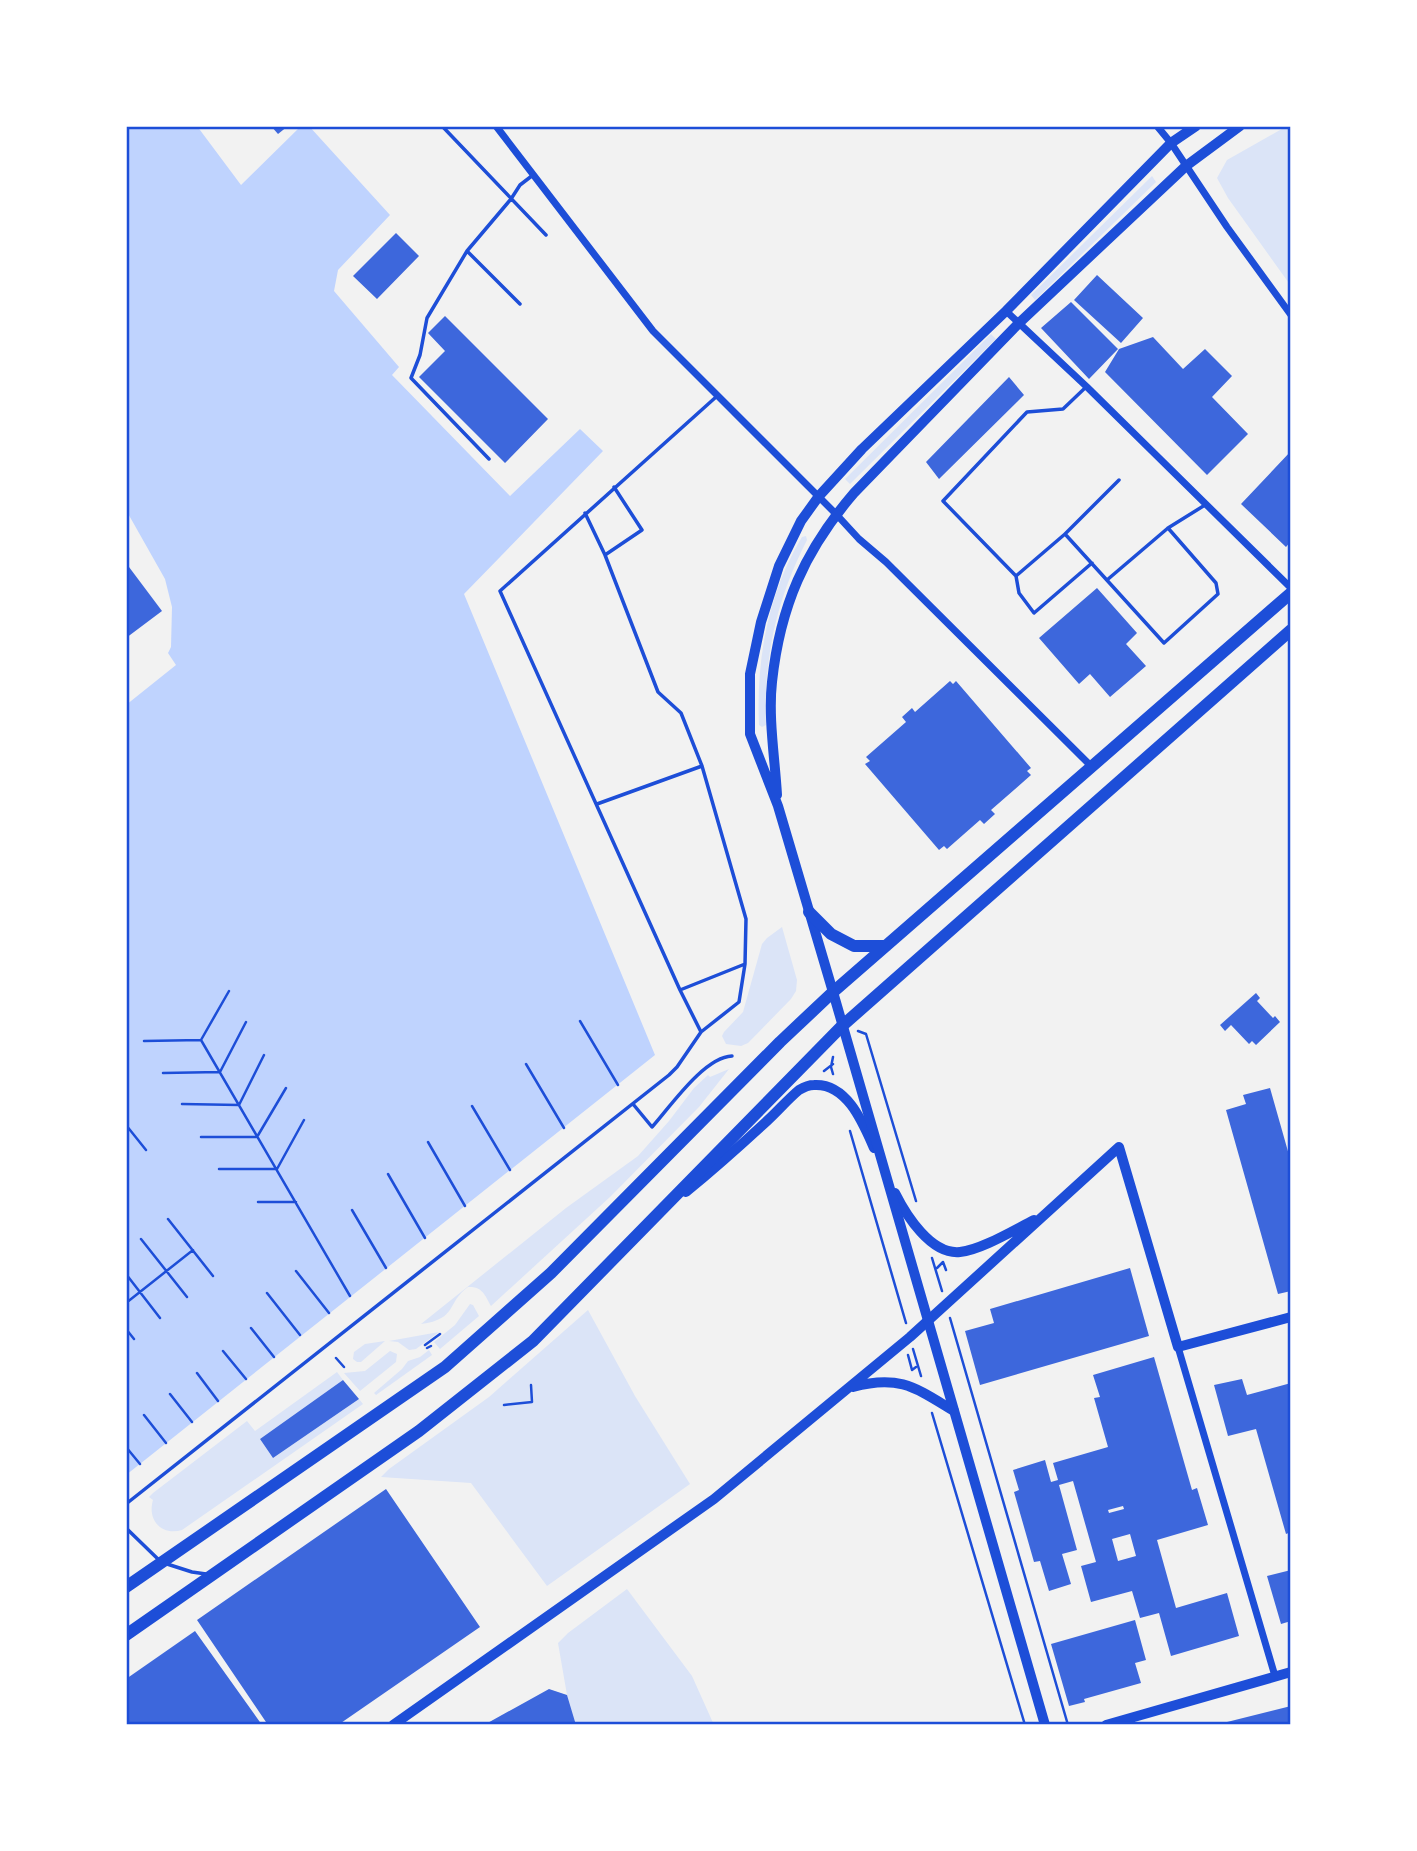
<svg xmlns="http://www.w3.org/2000/svg" width="1417" height="1851" font-family="'Exo 2',sans-serif">
	<rect width="100%" height="100%" fill="#f2f2f2"/>
	<!-- green -->
	<path fill="#dbe4f7" d="M1287,126H1291V286L1228,198L1217,178L1227,160Z
		M1152,176L1156,182L1035,300L1031,295Z
		M991,334L996,339L850,484L845,479Z
		M806,536L807,540C776,601 764,656 766,725L762,727L759,725C756,660 768,593 802,537Z
		M782,927L797,980L796,991L791,999L748,1043L741,1046L726,1044L722,1036L724,1032L743,1012L762,944L767,938Z
		M729,1069L699,1107L610,1197L491,1306C485,1295 482,1286 468,1287C446,1303 458,1319 421,1324L566,1208L638,1156L669,1121L694,1088L708,1075L710,1077Z
		M470,1304L473,1305L479,1316L440,1349L434,1342L455,1325Z
		M588,1310L635,1396L690,1484L547,1586L471,1483L381,1477L389,1469L489,1397Z
		M439,1332L416,1349L409,1350L398,1342L389,1341Z
		M385,1341L361,1362H357L353,1359L354,1352L365,1344Z
		M429,1350L432,1355L376,1395L374,1393L402,1369L408,1361L420,1357Z
		M390,1351L397,1354L396,1362L360,1391L344,1373L365,1371Z
		M337,1372L343,1380L260,1439L273,1458L359,1399L363,1404L182,1530C161,1536 147,1520 153,1500L149,1497L153,1493L247,1421L255,1431Z
		M627,1589L692,1676L714,1725H576L567,1695L558,1643L568,1633Z"/>
	<!-- water -->
	<path fill="#bfd3fe" d="M126,126H197L241,185L301,126H309L390,215L338,270L334,291L399,367L392,375L510,496L580,429L603,451L464,594L655,1055L126,1475V705L176,665L168,653L171,647L172,607L165,579L126,510Z"/>
	<!-- building -->
	<path fill="#3d67dc" fill-rule="evenodd" d="M271,126H288L278,134Z
		M396,233L419,256L377,299L353,276Z
		M1097,275L1143,318L1121,343L1074,300Z
		M1071,302L1118,349L1089,379L1041,328Z
		M445,316L548,419L505,463L419,377L445,351L428,333Z
		M1153,337L1183,369L1205,349L1232,376L1212,397L1248,434L1207,475L1105,372L1119,349Z
		M1009,377L1024,395L939,479L926,462Z
		M1291,451V541L1286,547L1241,504Z
		M129,567L162,611L126,638V569Z
		M1097,588L1137,633L1126,644L1146,666L1110,697L1090,674L1079,684L1039,638Z
		M950,681L953,684L956,681L1031,768L1027,771L1031,775L991,810L995,814L984,824L980,820L947,849L944,846L939,850L865,764L870,761L866,757L906,722L902,717L912,708L915,712Z
		M1256,993L1260,998L1257,1001L1273,1018L1275,1016L1280,1022L1256,1045L1252,1041L1249,1044L1231,1025L1225,1031L1220,1025Z
		M1270,1088L1291,1162V1291L1278,1294L1226,1110L1246,1104L1243,1095Z
		M1130,1268L1149,1336L980,1385L965,1331L994,1323L990,1309Z
		M1154,1357L1192,1490L1197,1488L1208,1525L1157,1540L1176,1608L1227,1593L1239,1636L1171,1656L1159,1613L1140,1618L1132,1591L1091,1602L1081,1566L1096,1562L1073,1481L1059,1485L1077,1550L1062,1554L1071,1584L1049,1591L1040,1561L1034,1562L1014,1492L1019,1490L1013,1470L1045,1460L1051,1482L1058,1480L1053,1463L1108,1447L1094,1398L1100,1397L1093,1375ZM1123,1506L1124,1509L1109,1513L1108,1510ZM1130,1534L1136,1556L1118,1561L1112,1539Z
		M1242,1379L1247,1395L1291,1383V1532L1286,1534L1256,1429L1228,1436L1214,1385Z
		M343,1380L359,1399L273,1458L260,1439Z
		M386,1489L480,1627L338,1725H268L197,1620Z
		M1291,1570V1621L1281,1624L1267,1576Z
		M1135,1620L1146,1660L1135,1663L1141,1683L1084,1699L1085,1702L1069,1706L1051,1644Z
		M195,1631L262,1725H126V1679Z
		M549,1689L567,1695L576,1725H484Z
		M1291,1706V1725H1219V1724Z"/>
	<g fill="none" stroke-linecap="round" stroke-linejoin="round">
		<!-- path -->
		<path stroke="#1d4ed8" stroke-width="2.5" d="M580,1021L618,1085
			M858,1031L866,1034L916,1201
			M201,1040L350,1296
			M201,1040L229,991
			M144,1041L201,1040
			M526,1064L564,1128
			M824,1071L833,1064
			M163,1073L220,1072L246,1022
			M833,1074L831,1067L833,1057
			M182,1104L239,1105L264,1055
			M472,1106L510,1170
			M126,1125L146,1150
			M850,1131L906,1323
			M201,1137H257L286,1088
			M428,1142L465,1206
			M219,1169H277L304,1120
			M388,1174L425,1238
			M258,1202H296
			M352,1210L386,1268
			M168,1219L213,1276
			M141,1239L187,1297
			M932,1258L942,1291
			M937,1268L943,1262L946,1270
			M296,1271L329,1313
			M126,1274L160,1318
			M267,1293L300,1335
			M126,1303L193,1250
			M950,1318L1068,1725
			M251,1328L274,1357
			M126,1329L134,1339
			M425,1345L440,1334
			M427,1348L431,1346
			M913,1349L921,1376
			M223,1351L246,1379
			M908,1355L912,1370L916,1367
			M336,1358L344,1367
			M197,1373L218,1401
			M170,1394L192,1422
			M504,1405L532,1402L531,1385
			M932,1413L1025,1725
			M144,1415L166,1443
			M126,1447L140,1464"/>
		<!-- service -->
		<path stroke="#1d4ed8" stroke-width="3.5" d="M442,126L546,235
			M467,251L520,304
			M1085,388L1063,409L1027,412L943,501L1016,576L1065,534C1098,570 1131,607 1164,643L1218,594L1216,583L1168,528L1107,580
			M489,459L411,378L420,355L427,318L467,251L511,199L520,185L533,175
			M585,513L605,555L658,692L681,713L702,766
			M1168,528L1205,505
			M1065,534L1119,480
			M605,555L642,530L614,487
			M1016,576L1019,593L1034,613L1092,563
			M597,804L702,766L746,919L745,964
			M701,1032L680,990L500,591L716,397
			M633,1104L652,1127C670,1107 704,1057 732,1056
			M126,1504L669,1075L677,1067L701,1032L739,1002L745,964L680,990
			M126,1528L160,1561
			M167,1564L192,1572L206,1574"/>
		<!-- minor -->
		<path stroke="#1d4ed8" stroke-width="7" d="M496,126L653,331L836,514L859,539L886,562L1091,766
			M1157,126L1171,143L1227,227L1291,315
			M1006,311L1087,387L1291,588
			M1178,1347L1275,1676"/>
		<!-- tertiary -->
		<path stroke="#1d4ed8" stroke-width="10" d="M777,795C775,759 768,718 772,682C780,606 805,550 854,493L1019,323L1186,166L1240,126
			M833,992L778,806L750,734V674L761,622L779,566L801,521L819,496L862,449L1006,311L1171,143L1196,126
			M686,1192C714,1169 741,1145 768,1120C778,1111 788,1099 799,1090C804,1087 808,1085 814,1085C847,1083 863,1123 874,1148
			M895,1193C906,1215 931,1255 960,1252C981,1250 1014,1230 1034,1220
			M853,1387C899,1374 916,1388 954,1411
			M393,1725L714,1499L910,1337L1119,1147L1178,1347L1291,1317
			M1106,1725L1291,1672"/>
		<!-- secondary -->
		<path stroke="#1d4ed8" stroke-width="10" d="M833,992L1045,1725"/>
		<!-- primary -->
		<path stroke="#1d4ed8" stroke-width="12" d="M809,912L831,934L854,946H886
			M126,1587L445,1367L551,1273L780,1042L833,992L1291,593
			M126,1635L419,1431L533,1341L842,1026L1291,630"/>
	</g>
	<!-- border -->
	<rect width="1417" height="1851" fill="none" stroke="#ffffff" stroke-width="256"/>
	<rect x="128" y="128" width="1161" height="1595" fill="none" stroke="#1d4ed8" stroke-width="2.5"/>
</svg>
